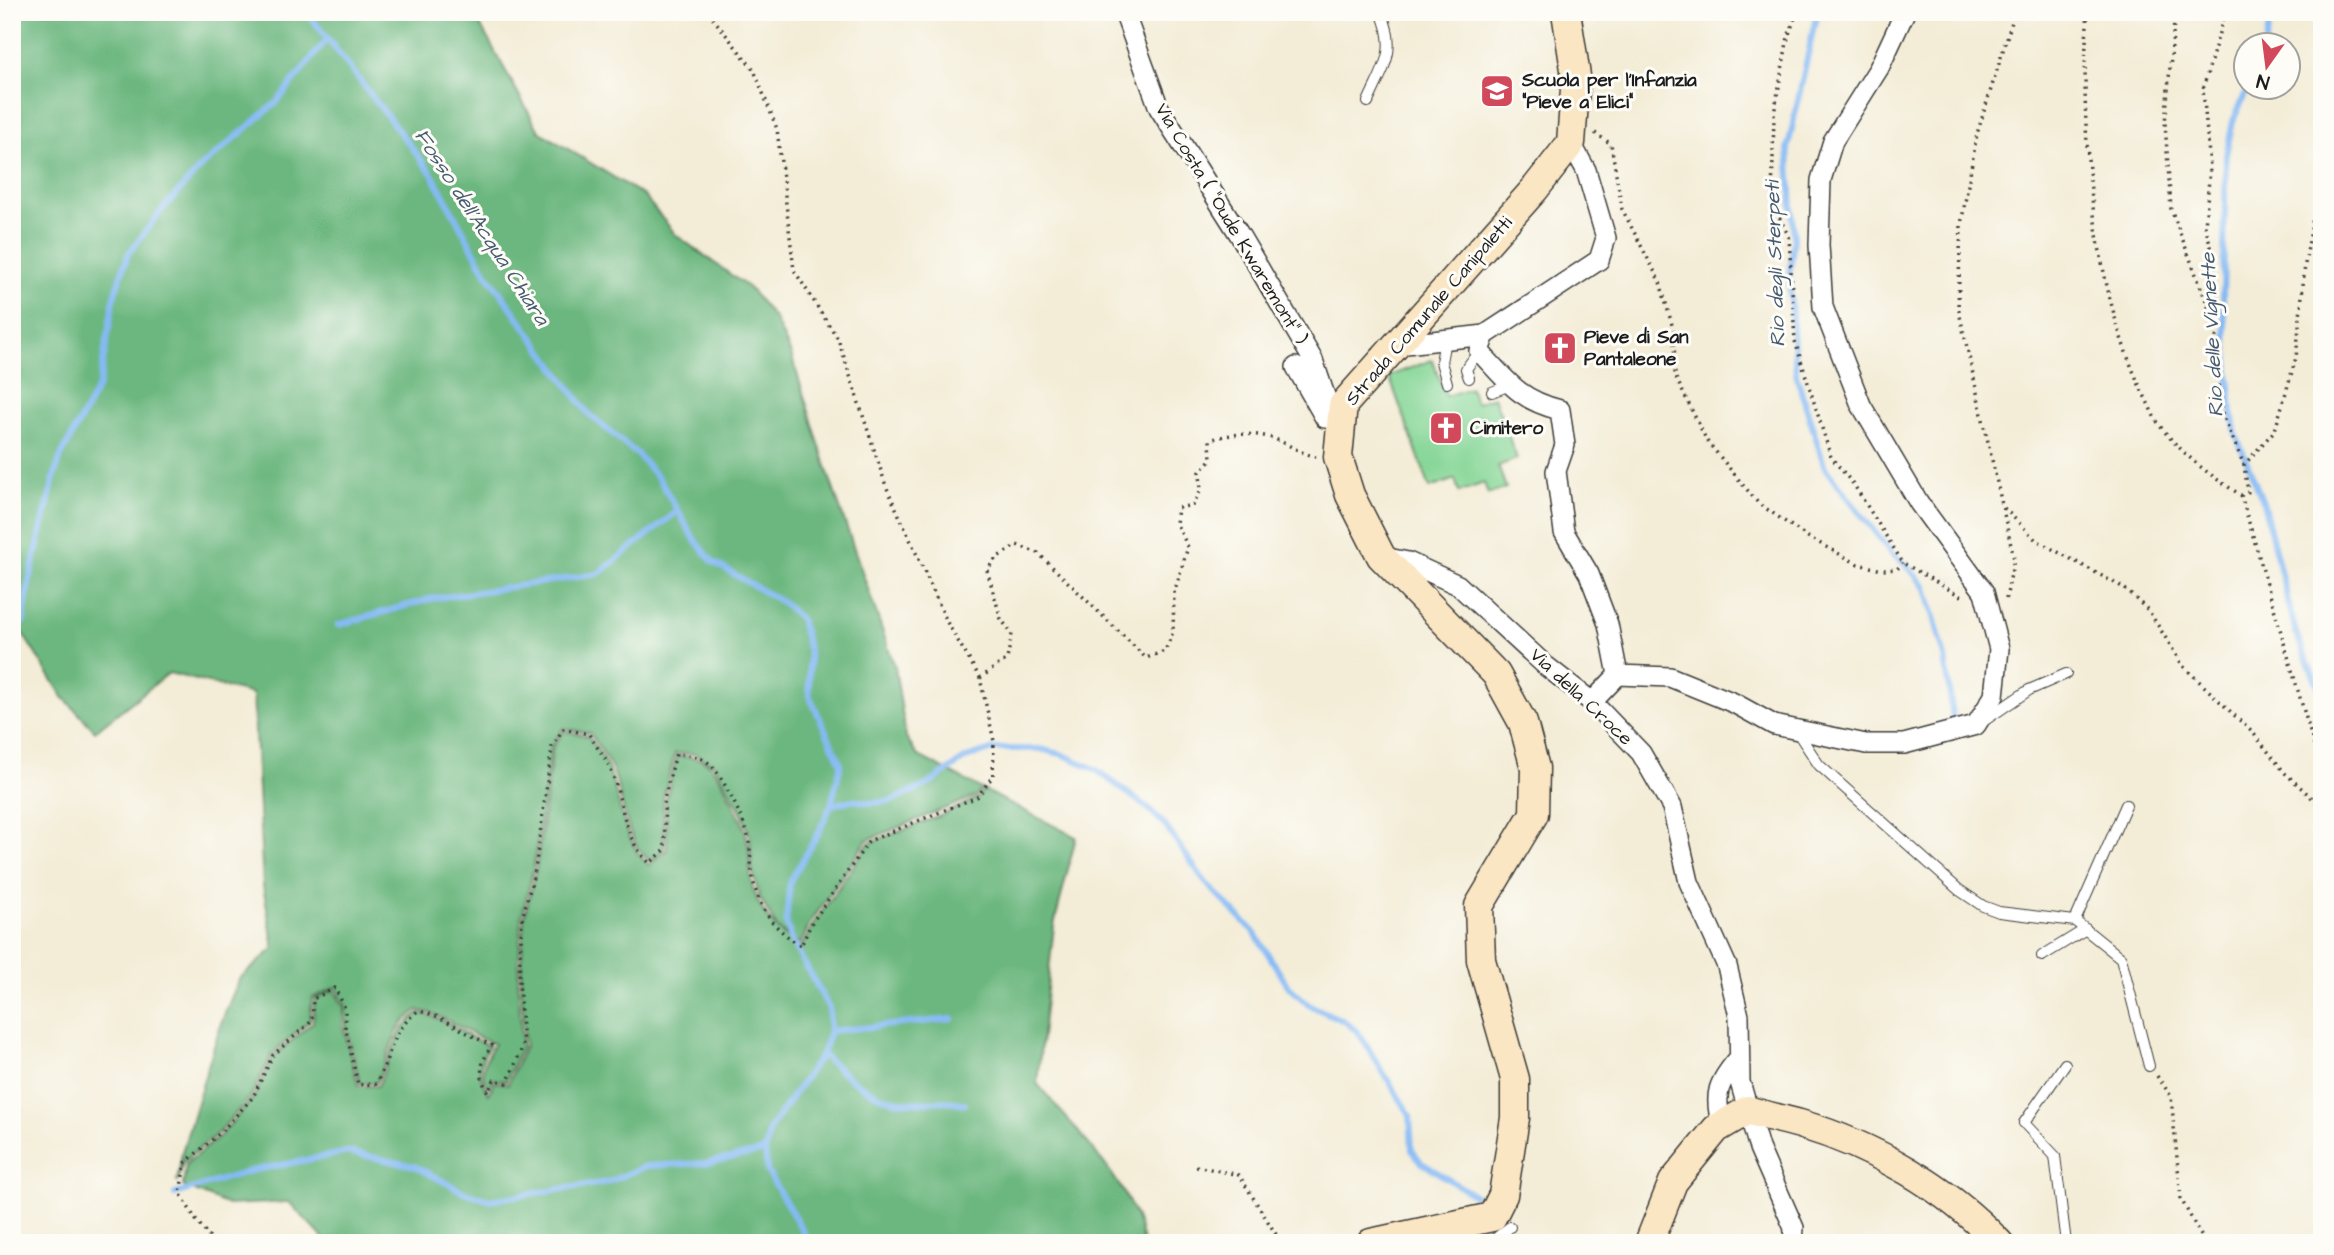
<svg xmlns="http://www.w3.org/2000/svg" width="2334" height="1255" font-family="'Architects Daughter',sans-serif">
	<rect width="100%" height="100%" fill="#fdfcf7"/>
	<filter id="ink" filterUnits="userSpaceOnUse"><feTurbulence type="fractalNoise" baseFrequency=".0143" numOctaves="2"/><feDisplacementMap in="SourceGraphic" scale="14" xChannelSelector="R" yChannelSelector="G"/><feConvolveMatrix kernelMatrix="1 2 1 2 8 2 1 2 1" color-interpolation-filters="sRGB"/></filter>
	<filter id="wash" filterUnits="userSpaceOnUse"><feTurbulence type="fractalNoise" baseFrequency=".00686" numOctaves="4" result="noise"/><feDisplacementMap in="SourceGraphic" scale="28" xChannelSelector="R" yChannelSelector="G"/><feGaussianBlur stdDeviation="1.57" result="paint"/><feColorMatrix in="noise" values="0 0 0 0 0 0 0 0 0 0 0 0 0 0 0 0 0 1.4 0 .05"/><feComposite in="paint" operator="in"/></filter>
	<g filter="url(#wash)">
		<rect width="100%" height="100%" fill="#f3ecd6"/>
		<!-- green -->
		<path fill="#85d696" stroke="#507959" stroke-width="2" d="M1432,360L1446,396L1470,388L1476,403L1494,397L1517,459L1498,466L1506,488L1488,494L1484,483L1459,492L1455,479L1430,488L1389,376Z"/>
		<!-- forest -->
		<path fill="#6cb77f" stroke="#446a4e" stroke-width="2" d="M12,12H473L539,131L644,196L676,235L749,288L775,319L791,354L831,482L895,667L906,737L917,755L982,789L976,796L867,840L810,923L800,944L778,929L759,896L752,868L750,835L741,811L715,765L695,754L675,753L663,798L664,849L650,861C625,842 624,799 613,771C607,758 598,745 590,733L563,728L551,746L533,870L521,919L518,979L522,1046L506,1081L494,1079L488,1088C478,1071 485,1060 494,1044C466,1034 447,1015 418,1010C391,1027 390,1056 376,1083H360L346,1026V1007L336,987L312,998L310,1020L272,1054L251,1096L219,1132L183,1162L177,1183L182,1152L221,1023L239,979L274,948L263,886L253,694L169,673L95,731L63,697L12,617Z
			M564,731L588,736C596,748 606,761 610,774C621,804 624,845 649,865L667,850L666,799L677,756C689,757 704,758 712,767C720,775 743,822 746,834C751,855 747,877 756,897C766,921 781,935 801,948L813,925L869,843L940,816L978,798L984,790L1076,837L1054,925L1037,1083C1072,1127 1135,1186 1143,1243H516L497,1235L483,1243H328L289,1202L228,1205L183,1186L186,1164L221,1135L254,1097L274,1056L313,1022L315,999L334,990L344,1008L343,1026L358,1086H378C391,1060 394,1030 419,1013C446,1018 464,1036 489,1046C478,1063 477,1076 488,1094L495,1082L508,1084L525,1046L521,979L524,919L536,870L553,747Z"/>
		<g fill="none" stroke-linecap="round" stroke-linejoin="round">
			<!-- stream -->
			<path stroke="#86baf4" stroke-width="6" d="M307,12L432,174L486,273L588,413L638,455L659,479L695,540L713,562L785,604L801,620L809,652V695L841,764L831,805L818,834L790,881L786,922L792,941L829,1008L830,1031L822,1054L770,1128L765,1151L767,1171L810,1243
				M1817,12L1788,147L1794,239L1789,277L1796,374L1825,468L1892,554L1908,567L1926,588L1945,657L1954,726
				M2265,46L2272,12
				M2248,88L2233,121L2226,155L2223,299L2232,413L2236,435L2263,502L2296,633L2322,696
				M23,622L29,582L55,474L61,456L99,385L115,293L128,254L162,210L201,167L277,102L327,39
				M338,625L430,599L598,574L678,511
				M831,805L853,800L871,803L891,801L927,785L966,758L994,749H1040L1061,754L1095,769L1149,809L1164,824L1206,883L1254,932L1288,986L1309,1005L1344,1021L1358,1032L1410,1115L1412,1150L1422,1163L1474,1195
				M830,1031L952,1019
				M822,1054C844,1075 873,1100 905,1102C928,1104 940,1098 965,1104
				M175,1194L250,1171L348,1152L414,1166L464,1192L490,1200L608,1182L646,1166L707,1163L765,1151"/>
		</g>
	</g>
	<g filter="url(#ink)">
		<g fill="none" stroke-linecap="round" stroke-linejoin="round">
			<!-- lane casing -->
			<g stroke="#3c3b38" stroke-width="12">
				<path id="lane" d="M1368,102C1384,66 1398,51 1381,12
					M1445,340L1441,362L1447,383
					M1469,378L1466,369L1479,351
					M1492,392L1510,385
					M1985,720L2029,690L2066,674
					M1796,730L1819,765L1959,890L1983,906L1999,912L2075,921L2121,958L2149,1066
					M2075,921L2126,805
					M2042,956L2086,929
					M2065,1064L2024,1123L2055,1156L2066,1243
					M1490,1243L1510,1227"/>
			</g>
			<!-- street casing -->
			<g stroke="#3c3b38" stroke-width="22">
				<path id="street" d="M1124,12L1159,108L1239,234L1313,360L1337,431
					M1485,335L1479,351C1507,381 1519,400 1560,410L1565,445L1556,471L1564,532L1589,574L1608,624L1618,675L1592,702
					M1397,345L1485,335L1599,260L1606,238L1586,170L1571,143
					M1296,367L1325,418
					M1383,557L1408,562L1458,585L1546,666L1592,702L1641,753L1672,807L1689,882L1727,966L1739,1016L1740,1082L1759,1148L1794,1228L1793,1243
					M1618,675L1670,677L1734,703L1774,725L1866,744H1904L1976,725L1994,696L1999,649L1984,592L1919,503L1861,405L1823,307L1819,245L1821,180L1833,141L1879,68L1905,12
					M1722,1126C1713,1094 1718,1082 1739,1058"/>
			</g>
			<!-- secondary casing -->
			<g stroke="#3c3b38" stroke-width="31">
				<path id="secondary" d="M1371,1243L1492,1217L1503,1195L1515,1118V1079L1481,960L1479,906L1534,814L1535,768L1523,723L1496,674L1381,556L1350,495L1338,457L1343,405L1534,190L1571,143L1576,76L1566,12
					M1649,1243L1673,1182L1716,1129L1748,1110C1765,1116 1783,1119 1800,1124C1874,1146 1946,1187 1999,1243"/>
			</g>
			<!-- path -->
			<path stroke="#3c3b38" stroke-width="3.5" stroke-dasharray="2 5" stroke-linecap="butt" d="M1797,12L1788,37L1774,114L1772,202L1789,237L1795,341L1831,457L1854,485L1903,563L1964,598
				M2088,12C2078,126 2093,290 2143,393C2149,404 2153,417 2160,426C2183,455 2210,476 2241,495L2248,492L2244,465L2275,430L2296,358L2305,264L2313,218L2322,200
				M2175,12L2165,123L2171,209L2216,327
				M2225,12L2203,89L2210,167L2205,226L2217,267L2216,358L2223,415L2244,465
				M1595,133L1611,144L1622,209L1660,282L1674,332L1675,376L1707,441L1758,503L1806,536L1858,564L1882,570L1897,569L1903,563
				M2241,495L2322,773
				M2004,508L2036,540L2124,588L2149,611L2183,666L2254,734L2285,773L2322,807
				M2006,599L2014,559L1958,307L1961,225L1977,134L2015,12
				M980,678L1007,659L1012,634L1001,619L987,570L996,558L1017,545L1038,553L1146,658L1165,651L1173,632L1174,593L1188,547L1176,523L1178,508L1193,505L1201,490L1200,472L1211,460L1210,440C1230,433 1255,432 1275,439C1290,445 1300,453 1316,457
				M2157,1076L2171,1096L2181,1199L2205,1243
				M1196,1166L1239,1175L1277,1236L1289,1243
				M214,1243L196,1220L180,1193L185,1163L220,1133L253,1097L273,1055L312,1021L313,999L335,988L345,1008V1026L358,1085L376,1084C390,1058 392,1029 418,1011C447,1016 465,1035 492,1045C481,1062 477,1074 488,1092L494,1080L507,1083L523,1046L519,979L522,919L535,870L552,747L563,729L589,734C596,747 607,759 612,773C623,802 624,842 650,863L665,850L664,799L676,754C689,755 701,756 711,765C720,772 746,824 748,836C752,856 750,875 757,894C765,918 781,933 801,946L811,924L869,841L977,797L993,776L994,741L980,678L948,624L886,486L838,339L794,270L777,129L754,70L708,12"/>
			<!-- lane -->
			<use href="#lane" stroke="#fff" stroke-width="10"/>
			<!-- street -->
			<use href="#street" stroke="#fff" stroke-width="19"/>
			<!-- secondary -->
			<use href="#secondary" stroke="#fbe6c4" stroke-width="28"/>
		</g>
	</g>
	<!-- icons -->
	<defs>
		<g id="school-square" transform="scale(1.75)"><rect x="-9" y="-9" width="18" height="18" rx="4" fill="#d1495b" stroke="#fdfcf7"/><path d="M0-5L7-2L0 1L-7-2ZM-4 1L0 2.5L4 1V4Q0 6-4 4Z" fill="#fff"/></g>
		<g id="church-square" transform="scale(1.75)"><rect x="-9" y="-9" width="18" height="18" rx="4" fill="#d1495b" stroke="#fdfcf7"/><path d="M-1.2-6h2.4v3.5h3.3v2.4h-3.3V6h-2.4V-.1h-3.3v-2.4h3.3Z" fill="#fff"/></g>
	</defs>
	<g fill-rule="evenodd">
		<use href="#school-square" x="1497" y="91"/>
		<use href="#church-square" x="1560" y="348"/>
		<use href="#church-square" x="1446" y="428"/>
	</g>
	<g text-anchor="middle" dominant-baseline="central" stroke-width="6" stroke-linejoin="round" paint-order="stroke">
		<!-- poi labels -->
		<g font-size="19" font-weight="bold" fill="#1c1c1c" stroke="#fdfcf7" text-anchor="start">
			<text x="1522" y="80">Scuola per l'Infanzia<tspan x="1522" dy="22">"Pieve a Elici"</tspan></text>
			<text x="1584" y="337">Pieve di San<tspan x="1584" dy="22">Pantaleone</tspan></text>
			<text x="1470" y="428">Cimitero</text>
		</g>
		<!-- street labels -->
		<g font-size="19" fill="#1c1c1c" stroke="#fdfcf7">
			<text transform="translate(1231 224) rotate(59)">Via Costa ( "Oude Kwaremont" )</text>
			<text transform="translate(1429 311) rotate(-49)">Strada Comunale Canipaletti</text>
			<text transform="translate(1581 697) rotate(43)">Via della Croce</text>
		</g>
		<!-- water labels -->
		<g font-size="21" font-style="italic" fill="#465b72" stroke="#fdfcf7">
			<text transform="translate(482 227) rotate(57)">Fosso dell'Acqua Chiara</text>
			<text transform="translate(1775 264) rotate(-92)">Rio degli Sterpeti</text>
			<text transform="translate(2212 335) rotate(-93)">Rio delle Vignette</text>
		</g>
	</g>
	<!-- margin -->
	<rect width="2334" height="1255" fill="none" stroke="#fdfcf7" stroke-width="42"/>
	<!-- north arrow -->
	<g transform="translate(2267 66) rotate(194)"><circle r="33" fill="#fdfcf7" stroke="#a3a29f" stroke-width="2"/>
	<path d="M0-5L12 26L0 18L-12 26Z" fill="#d1495b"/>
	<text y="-10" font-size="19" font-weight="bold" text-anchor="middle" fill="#1c1c1c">N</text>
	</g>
</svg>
